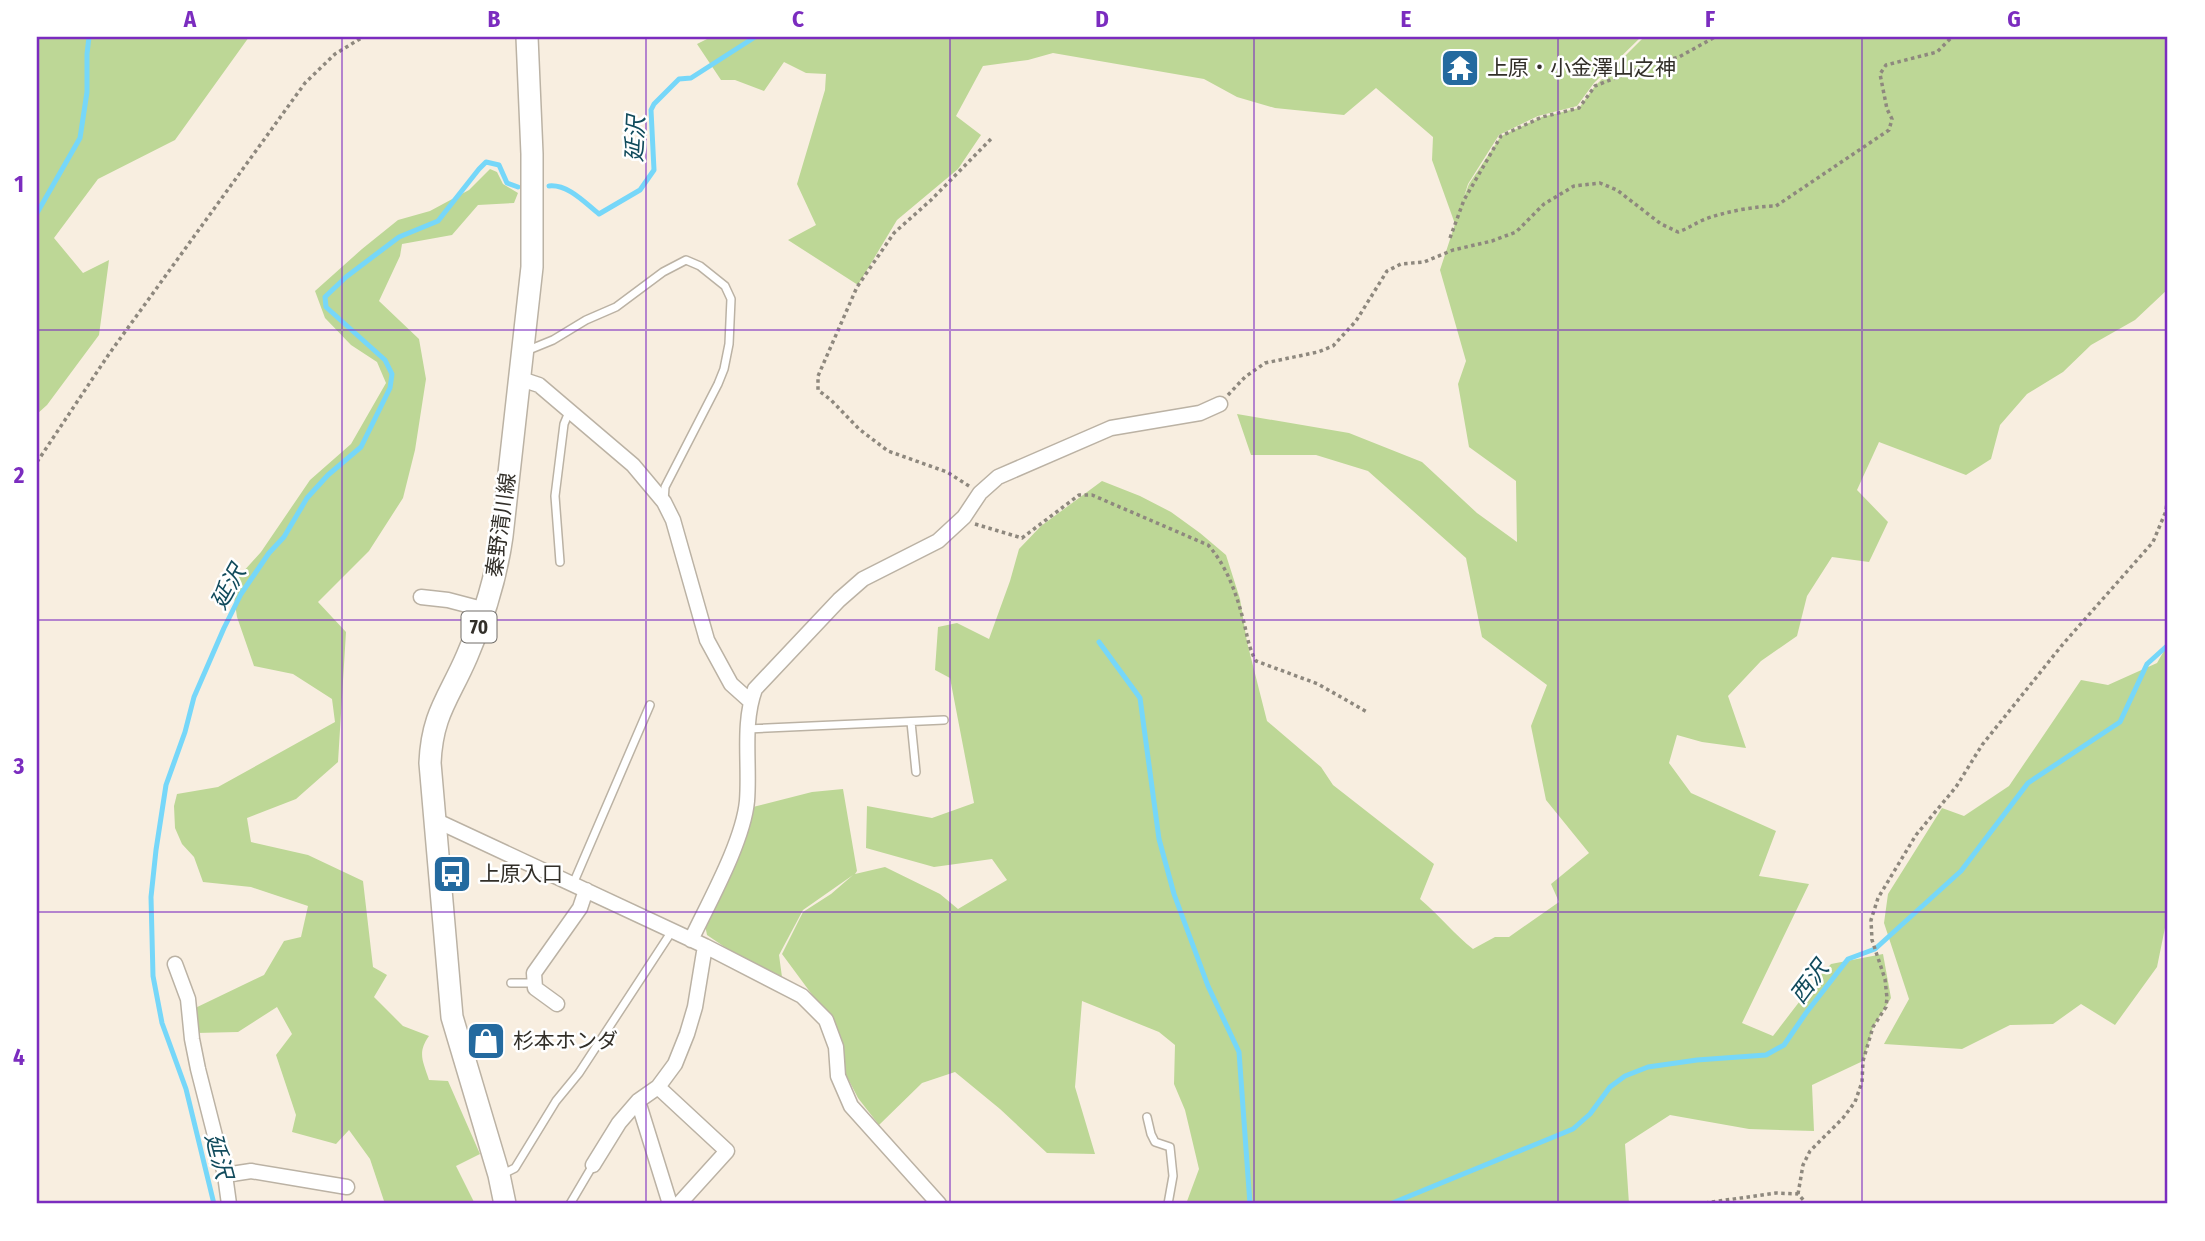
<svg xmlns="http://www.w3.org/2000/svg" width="2205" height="1241" font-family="'Fira Sans Condensed','Noto Sans JP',sans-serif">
	<rect width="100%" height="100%" fill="#f8eee0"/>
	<!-- green -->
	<path fill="#bdd796" d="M37,37H249L175,140L98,179L54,238L83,273L109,260L99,335L47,405L37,414Z
		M711,37H1641L1594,83L1577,106L1538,116L1499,135L1468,184L1463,200L1469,184L1501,136L1542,117L1579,108L1595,86L1644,37H2168V289L2135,320L2091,345L2063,372L2027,394L2000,425L1991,459L1966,475L1879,442L1857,490L1888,522L1869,562L1832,557L1807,596L1797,636L1761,661L1728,696L1746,748L1702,742L1677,735L1669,763L1691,793L1776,831L1759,876L1809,884L1742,1023L1773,1036L1816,980L1831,964L1883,954L1891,998L1873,1027L1863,1061L1812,1085L1814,1131L1749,1129L1670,1115L1625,1144L1629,1204H1186L1199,1169L1185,1110L1174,1084L1175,1045L1159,1032L1082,1001L1075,1087L1095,1154L1047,1153L1000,1109L955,1072L922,1083L879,1125L858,1098L844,1071L840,1044L816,1000L782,954L803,912L831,894L853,875L803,910L779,955L782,977L732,952L707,935L705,925L753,807L812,792L843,789L857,871L855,874L885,867L940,894L958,909L1007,880L992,859L934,867L866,848L867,806L932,818L974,803L950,678L935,670L938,627L957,623L989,639L1010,581L1019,549L1041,526L1102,481L1140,496L1171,512L1200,533L1226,555L1240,599L1247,642L1267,721L1321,767L1333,785L1434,864L1420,899C1438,914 1456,936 1473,949L1495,937H1509L1559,902L1551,884L1589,853L1546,800L1531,726L1547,685L1482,637L1466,558L1368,471L1316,455H1251L1237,414L1349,433L1422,462L1477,513L1517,542L1516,481L1469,447L1458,384L1466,361L1440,270L1455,224L1432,160L1433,137L1376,88L1344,115L1275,108L1237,97L1204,79L1053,53L1028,60L983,66L956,116L981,135L958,169L897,220L858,285L788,240L816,225L797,184L825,90L826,74L806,73L784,62L764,91L735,80H721L697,44Z
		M490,169L497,172L503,184L518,193L514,203L478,205L452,235L402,244L400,256L379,301L419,339L426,379L415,450L403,498L369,551L318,602L346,632L338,762L296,799L247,818L251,842L308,855L363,881L373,967L387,975L374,997L403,1026L429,1036C417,1053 423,1061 429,1080L448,1081L480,1154L456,1166L475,1204H385L370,1159L349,1130L336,1144L292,1132L296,1115L276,1055L292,1034L277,1007L238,1032L196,1033L191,1010L264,975L284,941L301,937L308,906L251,887L203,882L194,857L182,844L175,828L174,806L177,794L218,787L335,722L332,699L293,674L254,666L237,617L232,584L261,552L310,480L351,444L386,383L377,362L351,345L325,318L315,291L362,249L398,220L430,211L469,190Z
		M2168,644V913L2157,967L2115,1025L2081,1004L2053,1024L2010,1025L1962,1049L1884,1044L1909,999L1884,923L1888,894L1942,808L1964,816L2009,786L2081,680L2108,685L2157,663Z"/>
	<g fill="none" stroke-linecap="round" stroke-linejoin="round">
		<!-- stream -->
		<path stroke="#76d7f9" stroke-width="5" d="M549,186C568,184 585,203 599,214L640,190L654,170L651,110L654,104L679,79L691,78L755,37
			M37,213L80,138L87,92V54L89,37
			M1099,642L1140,698L1159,839L1174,894L1208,986L1239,1052L1250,1204
			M214,1204L186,1089L162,1023L153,976L151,897L156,850L166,785L185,732L194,697L224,628L241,594L269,553L284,537L307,498L328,475L361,447L390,388L392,374L385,360L326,307L325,297L346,277L399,237L438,221L479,169L486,162L499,165L507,183L518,187
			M1390,1204L1573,1129L1590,1114L1610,1087L1625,1076L1648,1067L1697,1060L1766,1055L1784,1045L1806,1013L1848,959L1875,949L1961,871L2028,783L2120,722L2147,664L2168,645"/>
		<!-- lane casing -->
		<g stroke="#bbb2a4" stroke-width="10">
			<path id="lane" d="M526,351L553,340L586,320L616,307L663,272L686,260L700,266L725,286L731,299L729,344L724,369L718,384L665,487L664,501
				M560,562L555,496L564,424L569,412
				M911,722L916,772
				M748,729L944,720
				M573,884L650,705
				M511,983H534
				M1147,1117L1151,1134L1155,1142L1170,1147L1173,1176L1168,1204
				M501,1175L515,1168L556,1101L579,1073L672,931
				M570,1204L593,1165"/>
		</g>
		<!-- street casing -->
		<g stroke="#bbb2a4" stroke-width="17">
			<path id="street" d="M518,378L539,385L633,465L664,502L673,520L707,640L731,684L750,701
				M421,597L448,600L486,610
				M435,820L705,946L802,996L826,1020L836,1047L838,1076L851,1106L939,1204
				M691,940C709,902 743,842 747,801C750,764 742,724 755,689L839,600L863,579L938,541L964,517L980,493L998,477L1111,428L1200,413L1220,404
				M175,964L188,999L192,1039L198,1069L225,1175L229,1204
				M557,1004L535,988L534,973L580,908L586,890
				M658,1087L727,1151L679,1204
				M638,1101L670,1204
				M593,1165L619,1123L638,1101L658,1087L675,1064L687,1034L695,1007L705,946
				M225,1175L251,1171L347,1187"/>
		</g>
		<!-- primary casing -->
		<g stroke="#bbb2a4" stroke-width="24">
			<path id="primary" d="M505,1204L499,1175L452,1017L430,763C432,714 449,698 467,656C484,617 496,579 502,536L532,267V154L527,37"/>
		</g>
		<!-- path -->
		<path stroke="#8e887e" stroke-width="3.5" stroke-dasharray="3.5 3.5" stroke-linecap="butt" d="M1450,238L1464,200L1501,136L1542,117L1579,108L1595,86L1648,65L1679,57L1715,37
			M1228,395L1245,377L1265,363L1318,352L1333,346L1356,321L1387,271L1401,264L1424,262L1453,250L1492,241L1516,232L1544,204L1574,186L1600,183L1617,190L1661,224L1678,232C1687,229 1694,224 1703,220C1723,212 1755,206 1776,206L1889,130L1892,119L1887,109L1880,74L1886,65L1937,52L1952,37
			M37,462L109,354L305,83L335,54L363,37
			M969,486L947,472L888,451L859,429L831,400L818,390V376L857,287L894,233L931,200L991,139
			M975,524L1022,538L1079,495H1092L1208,545C1226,565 1236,592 1243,619C1247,633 1248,647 1256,661L1318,684L1367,712
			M1798,1194L1803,1165L1810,1151L1843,1118L1855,1102L1862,1082L1863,1061L1873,1027L1886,1007L1887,998L1885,979L1872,940L1871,920L1878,898L1916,835L1956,787L1982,745L2063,644L2153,542L2166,511L2168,492
			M1698,1204L1776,1193L1798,1194L1807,1204"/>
		<!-- lane -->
		<use href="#lane" stroke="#fff" stroke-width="7"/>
		<!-- street -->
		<use href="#street" stroke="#fff" stroke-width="14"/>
		<!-- primary -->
		<use href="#primary" stroke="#fff" stroke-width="21"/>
	</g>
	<!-- grid -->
	<path fill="none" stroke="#7b2cbf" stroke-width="2" stroke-opacity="0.55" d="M342,37V1204M646,37V1204M950,37V1204M1254,37V1204M1558,37V1204M1862,37V1204M37,330H2168M37,620H2168M37,912H2168"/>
	<!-- icons -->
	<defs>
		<g id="temple-square" transform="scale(2.0125)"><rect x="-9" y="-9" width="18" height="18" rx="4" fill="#246a9f" stroke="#fff"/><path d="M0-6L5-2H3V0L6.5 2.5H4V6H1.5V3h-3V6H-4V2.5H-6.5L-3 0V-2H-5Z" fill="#fff"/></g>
		<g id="bus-square" transform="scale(2.0125)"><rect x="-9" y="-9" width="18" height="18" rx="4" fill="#246a9f" stroke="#fff"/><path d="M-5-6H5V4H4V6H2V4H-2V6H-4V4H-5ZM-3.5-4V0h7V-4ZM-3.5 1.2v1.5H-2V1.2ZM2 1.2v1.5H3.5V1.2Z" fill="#fff"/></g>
		<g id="shop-square" transform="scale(2.0125)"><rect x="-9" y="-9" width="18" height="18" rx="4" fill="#246a9f" stroke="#fff"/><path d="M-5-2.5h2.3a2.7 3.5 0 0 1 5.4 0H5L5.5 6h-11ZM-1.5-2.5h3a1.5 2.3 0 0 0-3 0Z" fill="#fff"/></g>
	</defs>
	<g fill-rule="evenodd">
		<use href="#temple-square" x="1460" y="68"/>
		<use href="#bus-square" x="452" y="874"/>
		<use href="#shop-square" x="486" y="1041"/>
	</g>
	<g text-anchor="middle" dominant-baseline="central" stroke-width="5" stroke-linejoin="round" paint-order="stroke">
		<!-- shield labels -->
		<rect fill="#fff" stroke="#706d69" stroke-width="2" x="461.5" y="611.5" width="35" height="31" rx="5"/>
		<g font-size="19" font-weight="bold" fill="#322f29">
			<text x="479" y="627">70</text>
		</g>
		<!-- poi labels -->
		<g font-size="21" fill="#322f29" stroke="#fff" text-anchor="start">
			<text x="1487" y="68">上原・小金澤山之神</text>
			<text x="479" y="874">上原入口</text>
			<text x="513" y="1041">杉本ホンダ</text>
		</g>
		<!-- street labels -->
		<g font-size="21" fill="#322f29" stroke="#fff">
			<text transform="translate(501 525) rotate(-82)">秦野清川線</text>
		</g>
		<!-- water labels -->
		<g font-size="23" font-style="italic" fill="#114b5c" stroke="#fff">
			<text transform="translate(635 139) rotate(-87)">延沢</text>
			<text transform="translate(228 587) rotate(-61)">延沢</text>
			<text transform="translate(1809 982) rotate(-53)">西沢</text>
			<text transform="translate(219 1156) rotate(75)">延沢</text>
		</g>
	</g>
	<!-- border -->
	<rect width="2205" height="1241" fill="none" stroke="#ffffff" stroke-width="77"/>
	<rect x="38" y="38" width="2128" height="1164" fill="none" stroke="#7b2cbf" stroke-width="2.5"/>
	<g font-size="23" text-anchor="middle" font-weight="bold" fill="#7b2cbf">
		<text x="190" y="27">A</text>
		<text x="494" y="27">B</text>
		<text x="798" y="27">C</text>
		<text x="1102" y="27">D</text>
		<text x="1406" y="27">E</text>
		<text x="1710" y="27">F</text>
		<text x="2014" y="27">G</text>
		<text x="19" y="192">1</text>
		<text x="19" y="483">2</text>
		<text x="19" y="774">3</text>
		<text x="19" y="1065">4</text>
	</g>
</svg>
